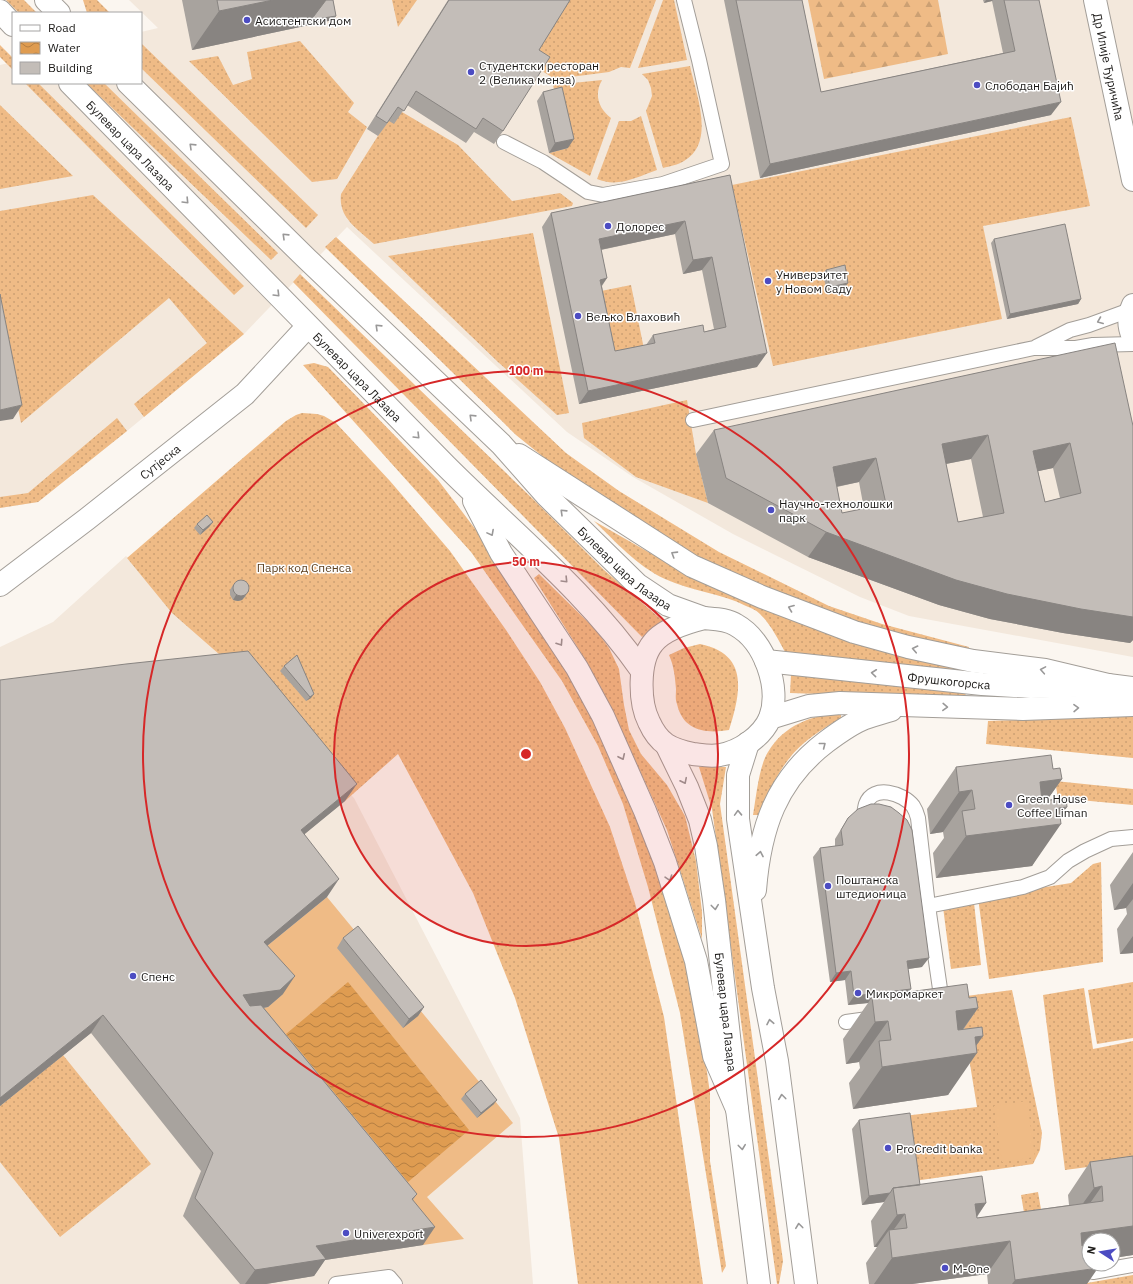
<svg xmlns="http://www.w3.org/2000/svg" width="1133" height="1284" font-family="'IBM Plex Sans',sans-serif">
	<defs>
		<pattern id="grass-dots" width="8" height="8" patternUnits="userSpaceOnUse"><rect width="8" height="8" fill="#efbb86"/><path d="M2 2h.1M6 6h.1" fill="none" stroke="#cca073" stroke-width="1.8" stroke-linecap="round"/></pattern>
		<pattern id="forest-firs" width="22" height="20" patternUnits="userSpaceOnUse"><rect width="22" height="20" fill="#efbb86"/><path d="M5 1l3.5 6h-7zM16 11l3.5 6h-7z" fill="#cca073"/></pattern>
		<pattern id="water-waves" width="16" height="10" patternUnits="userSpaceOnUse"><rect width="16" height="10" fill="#df9c51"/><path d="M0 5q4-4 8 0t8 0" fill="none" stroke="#b47e42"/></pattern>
	</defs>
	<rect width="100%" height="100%" fill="#fbf6f0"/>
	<!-- built -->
	<path fill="#f3e8dc" d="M129,0H1133V657L909,616L860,597L733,534L633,477L567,432L347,227L244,334L127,431L38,502L0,508V65L13,62V83H141V32L158,28Z
		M126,556L354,798L520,1118L533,1284H0V647L53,622Z"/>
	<!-- grass -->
	<path fill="url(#grass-dots)" d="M6,0H24L37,13H19Z
		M83,0H97L110,13H87Z
		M392,0H417L398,27Z
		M569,0H656L630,68L621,67L609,72L555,79L529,63Z
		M663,0H674L687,60L638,68Z
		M300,41L354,103L348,112L367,127L337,179L312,182L189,61L218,56L233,85L252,79L247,52Z
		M141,43L318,215L306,228L141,68Z
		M0,45L13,58V70L0,57Z
		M690,66C696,94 716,143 684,161C678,165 670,166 663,168L646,111L652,96L651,88L648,80L642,74Z
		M602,80C594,94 598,108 611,118L590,176L549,153L568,148L553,85Z
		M25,83H38L244,286L234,295Z
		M86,83H104L278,253L271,260Z
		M0,105L73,176L0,189Z
		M402,112L458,145L512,201L560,193L573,203L572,206L374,244C358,229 338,218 341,194L388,120Z
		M641,116L657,170C637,177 618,188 597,179L619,121H631Z
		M1071,117L1090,206L983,226L1002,319L773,366L732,185Z
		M93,195L244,334L144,417L134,404L207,343L169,298L21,423L0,319V211Z
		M533,233L569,413L557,415L498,362L388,256Z
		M336,237L566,453L619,491L719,552L829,606L882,624L969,647L968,652L911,640L803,605L696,556L557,468L516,435L325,247Z
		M300,274L534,500L604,570L663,621L642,637L293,282Z
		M631,285L644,349L605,364L591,293Z
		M314,363L328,367L438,480L511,576L545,630L607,742L666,887L699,1017L710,1093V1161L726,1266L722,1273L680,1013L648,887L623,804L598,746L562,681L471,552L303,365Z
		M687,400L696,454L708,503L636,477L584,438L582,423Z
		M302,413L317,414L324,416L336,423L390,481L450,551L506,630L540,682L565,728L610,827L635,903L664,1017L703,1284H578L559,1138L515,998L473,893L398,754L345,801L236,669L172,613L127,558L286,421L296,415Z
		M117,418L127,431L38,502L0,508V497L28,493Z
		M594,521L657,557L966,670V675L785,652C778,639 771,625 760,614C756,610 751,608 746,606C721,593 691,591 665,579C637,566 616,542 594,521Z
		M539,574L596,630L609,648L619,669L624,705L629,730L641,754L667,785L685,816L696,861L702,912V939L667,830L629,747L588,664L534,578Z
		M700,644C749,654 741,692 729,730C706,734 683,731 677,704C675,699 676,694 676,689C675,677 674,666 669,655L684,648Z
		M791,675L966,689L965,699L790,693Z
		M841,713V718C822,729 801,742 788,760C775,777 767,796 758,815H753C756,798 759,766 768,752C784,725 812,715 841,713Z
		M1133,716V758L986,744L988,721Z
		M699,767H726L720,804L783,1261L779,1284H777L712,809Z
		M1055,781L1133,789V805L1058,798Z
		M1101,862L1103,962L989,979L978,898L1071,883L1093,864Z
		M974,903L981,965L951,969L943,907Z
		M1133,982V1038L1097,1044L1088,990Z
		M1084,988L1093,1049L1133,1041V1161L1065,1170L1043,995Z
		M1012,990L1042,1133L1040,1150L1033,1164L914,1181L904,1116L977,1107L959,997Z
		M63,1055L151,1164L60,1237L0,1162V1106Z
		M1038,1192L1043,1221L1026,1224L1021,1195Z
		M1133,1275V1284H1087V1283Z"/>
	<!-- forest -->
	<path fill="url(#forest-firs)" d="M808,0H938L948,54L824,79Z"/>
	<!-- garden -->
	<path fill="#efbb86" d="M327,897L513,1123L427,1197L464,1239L423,1245L230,1013L268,1007L282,994L251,959Z
		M1027,1101L1035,1157L1002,1162L994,1106Z"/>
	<!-- water -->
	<path fill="url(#water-waves)" d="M348,982L469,1130L408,1182L286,1034Z"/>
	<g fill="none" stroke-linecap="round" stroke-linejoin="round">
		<!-- lane casing -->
		<g stroke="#a39e98" stroke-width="16">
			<path id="lane" d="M504,142L543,162L588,192L603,195L663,184L722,164L699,60L684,0
				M1036,347L1070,330L1089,325L1130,310
				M693,420L1034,348H1076L1093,345L1133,344
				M864,813C865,810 865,807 866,804C873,784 903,793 913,806C915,809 917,814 918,818L928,906L1023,887L1050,877L1068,861L1085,851L1111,839L1133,837
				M928,906L940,989L941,995L937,1006
				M846,1022L875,1018
				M1093,1272L1133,1265
				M336,1284L389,1277L395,1284"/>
		</g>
		<!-- street casing -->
		<g stroke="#a39e98" stroke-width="24">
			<g id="street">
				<path id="s1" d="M1095,0L1133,180"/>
				<path d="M1133,305C1128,316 1128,326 1133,337"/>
				<path id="s2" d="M0,585L87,519L245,394L308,326"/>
			</g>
		</g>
		<!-- secondary casing -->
		<g stroke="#a39e98" stroke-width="24">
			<g id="secondary">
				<path d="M46,0L59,13"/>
				<path d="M0,11L13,25"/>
				<path id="s3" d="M70,83C195,211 320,339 446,466C513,533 588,593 642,671"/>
				<path id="s4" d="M128,83L307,259L501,444L547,496L638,585L668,605L704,618"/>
				<path d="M519,455L692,566L762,597L854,632L908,647L973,661L1045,670L1108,685"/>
				<path d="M474,501L501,553L577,668L603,716L645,811L665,862L696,961L714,1056L737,1109"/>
				<path d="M704,618C714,619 727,619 736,625C765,641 781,688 770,718C762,737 739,752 720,755C711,757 702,755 693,754C670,749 659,744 649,722C639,702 638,661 653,643C663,630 688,622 704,618Z"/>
				<path id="s5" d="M766,661L982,684L1031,687L1108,685L1133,688"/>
				<path d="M770,718L809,706L840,703L1023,709L1133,705"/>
				<path d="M748,743L738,775V819L763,988L777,1061L806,1284"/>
				<path id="s6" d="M667,746L687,787L700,820L706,846L714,900L737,1109L759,1284"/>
				<path d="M755,890C760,828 776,780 826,742C838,733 852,723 865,718C874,715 883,712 891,710"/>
			</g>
		</g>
		<!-- lane -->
		<use href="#lane" stroke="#fff" stroke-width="14"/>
		<!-- street -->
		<use href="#street" stroke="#fff" stroke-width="22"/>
		<!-- secondary -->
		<use href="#secondary" stroke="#fff" stroke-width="22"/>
	</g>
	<!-- wall -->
	<path fill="#a8a39e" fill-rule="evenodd" d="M182,0H333L336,16L333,20L192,50Z
		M448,0H570L539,50L503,131L494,144L474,132L466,143L407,105L394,124L389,121L378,136L367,129Z
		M724,0H802L821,92L1003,53L992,1L984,3L983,0H1039L1051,115L760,178Z
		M543,92L568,148L549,153L537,101Z
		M730,175L757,367L579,404L542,227L551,213ZM675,234L683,274L702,270L714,329L704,332L653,335L646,345L615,351L602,286L607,278L601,250Z
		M994,239L1081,299L1078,304L1007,319L991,243Z
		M826,270L845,287L827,292L823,274Z
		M1133,426V640L1130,643L1063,633L990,619L939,605L808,557L708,503L696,454L714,430ZM971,459L983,517L958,522L946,464ZM1053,468L1060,498L1045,502L1038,471ZM859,482L864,509L842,513L837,487Z
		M213,522L209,527L200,535L194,528L197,524Z
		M233,585L246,596L242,600L238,601L233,600L230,595V590Z
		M297,655L311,698L306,701L280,671L284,666Z
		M0,680L345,801L304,834L327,897L267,946L283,994L268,1007L264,1008L417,1194L413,1200L423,1245L325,1260L314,1276L266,1284H240L183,1216L201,1171L91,1033L0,1106Z
		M956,767L1053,769L1062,779L1047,800L1060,818L1032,866L936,878L933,853L944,838L943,832L930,834L927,809Z
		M848,818L922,967L908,969L909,992L969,998L978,1008L963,1030L983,1036L976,1046L948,1095L853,1109L849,1083L860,1068L859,1062L846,1064L843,1039L868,1003L848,1005L845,980L830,982L813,857L820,848L835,846V839Z
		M1133,852V953L1120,954L1117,929L1127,914L1126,908L1114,910L1110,885Z
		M343,938L424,1007L418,1016L403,1028L337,948Z
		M465,1094L494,1104L477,1118L461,1099Z
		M859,1120L920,1185L986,1203L977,1217V1218L1069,1205L1068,1195L1090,1162L1133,1156V1255L1113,1258V1240H1089L1087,1284H988L987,1274L912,1284H869L866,1263L877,1247H874L871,1221L884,1202L862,1205L852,1129Z"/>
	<!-- shaded-wall -->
	<path fill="#888481" d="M273,0H326L336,16L333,20L192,50L219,11Z
		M986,0H993L992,1L984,3Z
		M1061,102L1051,115L760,178L770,164Z
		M574,139L568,148L549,153L555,143Z
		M685,221L675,234L590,252L599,239Z
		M712,257L702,270L683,274L693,260Z
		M607,278L597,292L600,280Z
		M848,283L845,287L827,292L830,287Z
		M1081,299L1078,304L1007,319L1010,314Z
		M767,353L757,367L579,404L588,391Z
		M22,405L13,419L0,421V410Z
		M988,435L971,459L925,468L942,444Z
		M1070,443L1053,468L1016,476L1033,451Z
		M876,458L859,482L815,491L833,467Z
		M213,522L209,527L200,535L203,530Z
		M826,532L1133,617V640L1130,643L1063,633L990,619L939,605L808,557Z
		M249,591L242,600L238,601L233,600L236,595Z
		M314,694L311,698L306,701L310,697Z
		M1062,779L1032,821L1040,782Z
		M357,784L345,801L289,847L301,830Z
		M972,790L943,832L930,834L959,792Z
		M1067,807L1055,825L1061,824L1032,866L936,878L966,836L1059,808Z
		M339,879L327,897L251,959L264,942Z
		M1133,883V899L1126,908L1114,910Z
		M1133,936V953L1120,954Z
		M929,958L922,967L901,970L907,961Z
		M851,971L845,980L830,982L836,973Z
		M295,976L283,994L268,1007L230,1013L243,995Z
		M911,989L904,998L872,997L868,1003L848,1005L854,996Z
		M424,1007L418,1016L403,1028L409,1019Z
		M978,1008L948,1050L956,1011Z
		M103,1015L91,1033L0,1106V1098Z
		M888,1021L859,1062L846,1064L875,1022Z
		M983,1036L970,1054L977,1053L948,1095L853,1109L882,1067L975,1037Z
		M497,1100L494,1104L477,1118L481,1113Z
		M1102,1186L1079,1219L1071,1220L1094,1188Z
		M890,1193L884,1202L862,1205L869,1196Z
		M986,1203L964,1235L975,1204Z
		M905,1214L889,1236V1230L877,1247H874L897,1215Z
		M1133,1226V1255L1113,1258V1240H1089V1261L1058,1266L1081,1233Z
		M435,1227L423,1245L325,1260L314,1276L266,1284H245L255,1270L316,1246Z
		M1010,1241L987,1274L912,1284H874L892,1258Z
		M1098,1268L1087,1284H1012L1015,1280Z"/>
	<!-- building -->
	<path fill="#c3bdb8" stroke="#888481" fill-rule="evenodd" d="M217,0H273L219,11Z
		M326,0H333L336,16L311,20Z
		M449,0H570L539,50L550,57L503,131L483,118L476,129L416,91L404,111L398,107L387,123L376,116Z
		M736,0H802L821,92L1015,51L1004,0H1039L1061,102L770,164Z
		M562,87L574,139L555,143L543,92Z
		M730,175L767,353L588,391L551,213ZM685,221L693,260L712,257L726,327L704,332L703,325L653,335L655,343L615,351L600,280L607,278L599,239Z
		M1065,224L1081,299L1010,314L994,239Z
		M845,265L848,283L830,287L826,270Z
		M0,294L22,405L0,410Z
		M1115,343L1133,426V617L1081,609L1007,594L956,580L826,532L726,478L714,430ZM988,435L1004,513L958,522L942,444ZM1070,443L1081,493L1045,502L1033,451ZM876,458L886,504L842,513L833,467Z
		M207,515L213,522L203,530L197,524Z
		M233 588a8 8 0 1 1 16 0a8 8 0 1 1-16 0Z
		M248,651L357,784L301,830L339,879L264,942L295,976L280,990L243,995L250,1006L261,1005L417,1194L412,1199L435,1227L316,1246L326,1259L255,1270L195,1198L213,1153L103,1015L0,1098V680L126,664Z
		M297,655L314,694L310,697L284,666Z
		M1051,755L1053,769L1060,768L1062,779L1040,782L1042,801L1066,798L1067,807L1059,808L1061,824L966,836L962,811L975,809L972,790L959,792L956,767Z
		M871,804H879L891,807L899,813L907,820L912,830L929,958L907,961L911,989L854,996L851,971L836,973L820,848L843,845L841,830L848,818L858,809Z
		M358,926L424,1007L409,1019L343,938Z
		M967,984L969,998L976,997L978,1008L956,1011L958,1030L982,1027L983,1036L975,1037L977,1053L882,1067L879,1041L891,1040L888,1021L875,1022L872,997Z
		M481,1080L497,1100L481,1113L465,1094Z
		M910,1113L920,1185L893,1188L890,1193L869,1196L859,1120Z
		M1133,1156V1226L1081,1233L1082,1246H1089V1264H1097L1098,1268L1015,1280L1010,1241L892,1258L889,1230L907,1228L905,1214L897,1215L893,1188L982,1176L986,1203L975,1204L977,1218L1103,1201L1102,1186L1094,1188L1090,1162Z"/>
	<!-- one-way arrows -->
	<defs><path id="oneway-chevron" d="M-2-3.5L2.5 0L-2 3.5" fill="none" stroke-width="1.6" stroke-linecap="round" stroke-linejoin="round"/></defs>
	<g stroke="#999898">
		<use href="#oneway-chevron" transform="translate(192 146) rotate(-136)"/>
		<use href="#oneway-chevron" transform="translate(186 201) rotate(46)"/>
		<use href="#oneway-chevron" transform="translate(285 236) rotate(-136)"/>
		<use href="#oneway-chevron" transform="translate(277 294) rotate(45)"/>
		<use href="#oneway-chevron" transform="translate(1100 321) rotate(158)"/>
		<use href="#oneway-chevron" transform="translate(378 327) rotate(-136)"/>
		<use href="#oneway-chevron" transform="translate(472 417) rotate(-136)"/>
		<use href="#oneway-chevron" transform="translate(417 436) rotate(45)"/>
		<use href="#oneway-chevron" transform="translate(563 512) rotate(-136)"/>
		<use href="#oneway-chevron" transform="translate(491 533) rotate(62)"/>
		<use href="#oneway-chevron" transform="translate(674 554) rotate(-148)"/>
		<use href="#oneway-chevron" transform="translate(565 580) rotate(46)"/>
		<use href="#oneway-chevron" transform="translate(791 608) rotate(-159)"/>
		<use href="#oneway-chevron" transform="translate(560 643) rotate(57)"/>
		<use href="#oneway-chevron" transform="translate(915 649) rotate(-168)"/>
		<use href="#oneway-chevron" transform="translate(1043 670) rotate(-170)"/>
		<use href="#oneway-chevron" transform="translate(874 673) rotate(-174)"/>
		<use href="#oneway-chevron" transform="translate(945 707) rotate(2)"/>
		<use href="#oneway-chevron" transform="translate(1076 708) rotate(-1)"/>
		<use href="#oneway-chevron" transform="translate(823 745) rotate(-38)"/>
		<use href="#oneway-chevron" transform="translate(622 757) rotate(65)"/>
		<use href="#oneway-chevron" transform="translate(684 781) rotate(64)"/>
		<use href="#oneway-chevron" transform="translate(738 813) rotate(-92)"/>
		<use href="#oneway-chevron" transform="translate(760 854) rotate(-79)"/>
		<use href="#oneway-chevron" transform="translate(669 878) rotate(72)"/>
		<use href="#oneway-chevron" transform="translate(715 907) rotate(83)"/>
		<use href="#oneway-chevron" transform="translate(770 1022) rotate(-101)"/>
		<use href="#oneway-chevron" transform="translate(782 1097) rotate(-97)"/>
		<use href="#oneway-chevron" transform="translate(742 1147) rotate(83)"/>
		<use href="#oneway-chevron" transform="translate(799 1226) rotate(-97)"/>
	</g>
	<!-- distance rings -->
	<circle cx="526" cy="754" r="192" fill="#d62828" fill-opacity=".12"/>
	<g fill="none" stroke="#d62828" stroke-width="2">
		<circle cx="526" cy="754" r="192"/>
		<circle cx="526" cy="754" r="383"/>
	</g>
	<!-- markers -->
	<g fill="#4c4cc2" stroke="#fff" stroke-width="1.5">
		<circle cx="247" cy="20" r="4"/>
		<circle cx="471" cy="72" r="4"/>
		<circle cx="977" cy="85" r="4"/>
		<circle cx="608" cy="226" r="4"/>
		<circle cx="768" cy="281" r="4"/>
		<circle cx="578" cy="316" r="4"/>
		<circle cx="771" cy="510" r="4"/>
		<circle cx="1009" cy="805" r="4"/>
		<circle cx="828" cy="886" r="4"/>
		<circle cx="133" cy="976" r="4"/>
		<circle cx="858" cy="993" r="4"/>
		<circle cx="888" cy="1148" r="4"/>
		<circle cx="346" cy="1233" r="4"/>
		<circle cx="945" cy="1268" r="4"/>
	</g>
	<g text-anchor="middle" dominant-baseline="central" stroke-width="3" stroke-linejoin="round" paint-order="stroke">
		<!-- poi labels -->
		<g font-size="12" fill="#1d1b19" stroke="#fff" text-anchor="start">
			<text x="255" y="20">Асистентски дом</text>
			<text x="479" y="65">Студентски ресторан<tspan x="479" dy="14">2 (Велика менза)</tspan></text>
			<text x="985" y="85">Слободан Бајић</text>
			<text x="616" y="226">Долорес</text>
			<text x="776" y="274">Универзитет<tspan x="776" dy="14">у Новом Саду</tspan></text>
			<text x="586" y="316">Вељко Влаховић</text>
			<text x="779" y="503">Научно-технолошки<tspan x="779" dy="14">парк</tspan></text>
			<text x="1017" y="798">Green House<tspan x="1017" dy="14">Coffee Liman</tspan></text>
			<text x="836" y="879">Поштанска<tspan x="836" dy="14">штедионица</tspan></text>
			<text x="141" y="976">Спенс</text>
			<text x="866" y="993">Микромаркет</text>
			<text x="896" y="1148">ProCredit banka</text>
			<text x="354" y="1233">Univerexport</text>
			<text x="953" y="1268">M-One</text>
		</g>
		<!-- street labels -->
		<g font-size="12" fill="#1d1b19" stroke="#fff">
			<text stroke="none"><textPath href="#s1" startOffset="68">Др Илије Ђуричића</textPath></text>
			<text stroke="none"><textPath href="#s3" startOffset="87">Булевар цара Лазара</textPath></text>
			<text stroke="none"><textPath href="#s3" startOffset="411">Булевар цара Лазара</textPath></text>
			<text stroke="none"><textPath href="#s2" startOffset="202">Сутјеска</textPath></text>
			<text stroke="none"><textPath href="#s4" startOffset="695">Булевар цара Лазара</textPath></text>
			<text stroke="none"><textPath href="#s5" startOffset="184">Фрушкогорска</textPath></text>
			<text stroke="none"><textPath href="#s6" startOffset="275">Булевар цара Лазара</textPath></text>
		</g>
		<!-- park labels -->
		<g font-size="12" fill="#5d4121" stroke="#fff">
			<text x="304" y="567">Парк код Спенса</text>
		</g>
	</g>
	<circle cx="526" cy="754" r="6" fill="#d62828" stroke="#fff" stroke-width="2"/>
	<g font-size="12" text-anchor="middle" font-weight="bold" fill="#d62828" stroke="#fff" stroke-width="3" stroke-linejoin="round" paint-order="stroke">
		<text x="526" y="375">100 m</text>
		<text x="526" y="566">50 m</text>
	</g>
	<!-- legend -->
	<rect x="12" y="12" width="130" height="72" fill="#ffffff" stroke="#a5a4a3"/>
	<rect x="20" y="25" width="20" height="6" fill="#ffffff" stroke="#a5a4a3"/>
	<text x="48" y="32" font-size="12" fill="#1d1b19">Road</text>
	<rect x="20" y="42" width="20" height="12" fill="url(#water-waves)" stroke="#a5a4a3"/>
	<text x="48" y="52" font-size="12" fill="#1d1b19">Water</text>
	<rect x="20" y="62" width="20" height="12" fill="#c3bdb8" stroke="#a5a4a3"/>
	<text x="48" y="72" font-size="12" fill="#1d1b19">Building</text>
	<!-- north arrow -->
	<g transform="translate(1101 1252) rotate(282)"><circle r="19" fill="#ffffff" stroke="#a5a4a3"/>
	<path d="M0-3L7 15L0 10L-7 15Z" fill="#4c4cc2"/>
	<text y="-6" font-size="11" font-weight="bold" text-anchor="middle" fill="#1d1b19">N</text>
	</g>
</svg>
